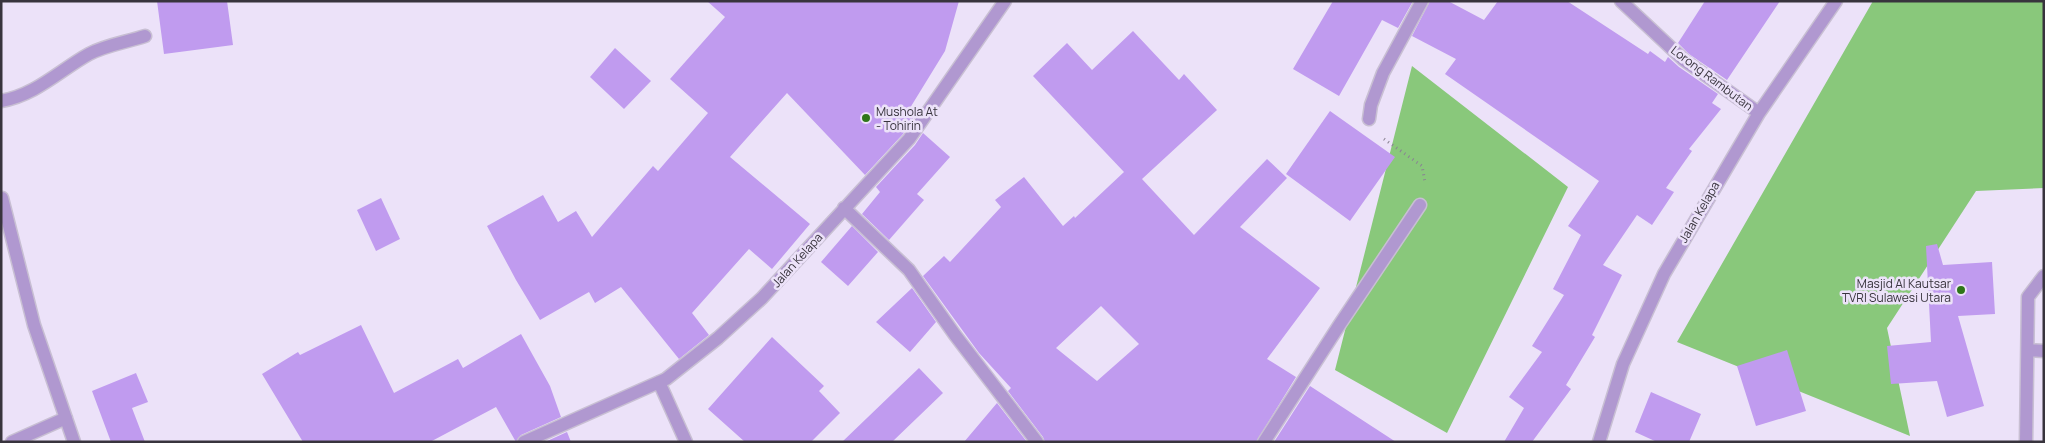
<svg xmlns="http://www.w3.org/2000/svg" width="2045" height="443" font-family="Manrope,sans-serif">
	<rect width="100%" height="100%" fill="#ece2f9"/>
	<!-- forest -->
	<path fill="#89c87b" d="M1873,1H2044V188L1976,191L1887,328L1910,436L1677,342Z
		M1412,66L1568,187L1447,433L1335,370Z"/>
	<!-- building -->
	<path fill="#c09bef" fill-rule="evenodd" d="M157,1H227L233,45L164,54Z
		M707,1H959L945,51L910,108L916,114L903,134L865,175L787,93L730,157L810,224L772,269L749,249L692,313L709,335L679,359L621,287L595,303L589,292L540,320L516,280L487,226L543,195L558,222L576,211L592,237L653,166L658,171L708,113L670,79L725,17Z
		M1333,1H1413L1398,28L1382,20L1339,96L1293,69Z
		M1430,1H1448L1484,20L1498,1H1567L1648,54L1650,51L1665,62L1668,57L1679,67L1718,94L1712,103L1721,109L1689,149L1692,151L1666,188L1674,192L1652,225L1637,215L1603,265L1622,275L1592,335L1595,337L1566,385L1571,389L1532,442H1504L1524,408L1509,397L1542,352L1532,346L1564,295L1553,289L1581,235L1568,226L1599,181L1445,74L1456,59L1412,36Z
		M1705,1H1780L1727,80L1689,54L1678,43Z
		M1133,31L1179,80L1184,74L1217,110L1142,179L1194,235L1267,159L1287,178L1240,227L1320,288L1267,359L1296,377L1256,442H1045L1043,437L1008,391L1011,388L979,353L923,276L944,256L950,262L1001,207L995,200L1024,177L1063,226L1074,216L1075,218L1124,172L1033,76L1067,43L1092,70ZM1101,306L1139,344L1097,381L1056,348Z
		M615,48L651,81L624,109L590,77Z
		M1330,111L1395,157L1350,221L1286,174Z
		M923,133L950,157L917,194L924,200L889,240L862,214L880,192L876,187L915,145Z
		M381,198L400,239L376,251L357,210Z
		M852,226L878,252L848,286L821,262Z
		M1937,244L1943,265L1992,262L1995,314L1958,316L1984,406L1947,417L1937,381L1891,384L1887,346L1931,342L1926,246Z
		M912,288L936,322L910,352L876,322Z
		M361,325L394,393L458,359L463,368L521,334L550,386L561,417L521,435L516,442L496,407L430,442H303L262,374L298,352L300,355Z
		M772,337L824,386L819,391L840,413L811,442H745L708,409Z
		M1787,350L1806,411L1756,426L1737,366Z
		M919,368L943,393L892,442H842Z
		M136,373L148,402L132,408L145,442H111L92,391Z
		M1310,386L1396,442H1274Z
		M1651,392L1701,414L1689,442H1657L1635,432Z
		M997,403L1027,442H964Z
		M567,432L571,442H545Z"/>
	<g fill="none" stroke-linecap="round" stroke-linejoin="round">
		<!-- minor casing -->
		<g stroke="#c8bfd3" stroke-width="15">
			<path id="minor" d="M1621,1L1684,60L1759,113
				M1,101C36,95 60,70 89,54C106,45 127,42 145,36
				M1369,119L1371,105L1383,73L1422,1
				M2,198L34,325L74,442
				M844,208L909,270L955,335L1037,442
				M2028,350L2044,351
				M659,382L686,442
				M12,442L66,418
				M524,442L666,379L718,338L762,298L909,139L1005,1
				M1264,442L1340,324L1420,205
				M1599,442L1623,364L1664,274L1759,113L1836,1
				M2026,442L2028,297L2044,276"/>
		</g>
		<!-- path -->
		<path stroke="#8a8393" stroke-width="3" stroke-dasharray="1 4" stroke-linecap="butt" d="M1384,139L1422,166L1425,182"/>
		<!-- minor -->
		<use href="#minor" stroke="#b098d0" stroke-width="12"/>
	</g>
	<!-- markers -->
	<g fill="#2e7619" stroke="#ece2f9" stroke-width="2">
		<circle cx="866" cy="118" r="5"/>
		<circle cx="1961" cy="290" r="5"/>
	</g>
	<g text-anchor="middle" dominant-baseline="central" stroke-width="5" stroke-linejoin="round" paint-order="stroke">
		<!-- street labels -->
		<g font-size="12" fill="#38343d" stroke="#ece2f9">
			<text transform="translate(1712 78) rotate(37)">Lorong Rambutan</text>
			<text transform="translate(1699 212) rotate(-60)">Jalan Kelapa</text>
			<text transform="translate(797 260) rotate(-48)">Jalan Kelapa</text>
		</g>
		<!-- poi labels -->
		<g font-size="12" fill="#38343d" stroke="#ece2f9" text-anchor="start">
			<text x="876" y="111">Mushola At<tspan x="876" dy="14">- Tohirin</tspan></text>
			<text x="1951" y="283" text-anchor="end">Masjid Al Kautsar<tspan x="1951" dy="14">TVRI Sulawesi Utara</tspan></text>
		</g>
	</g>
	<!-- border -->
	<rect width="2045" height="443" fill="none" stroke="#38343d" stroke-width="5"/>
</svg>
